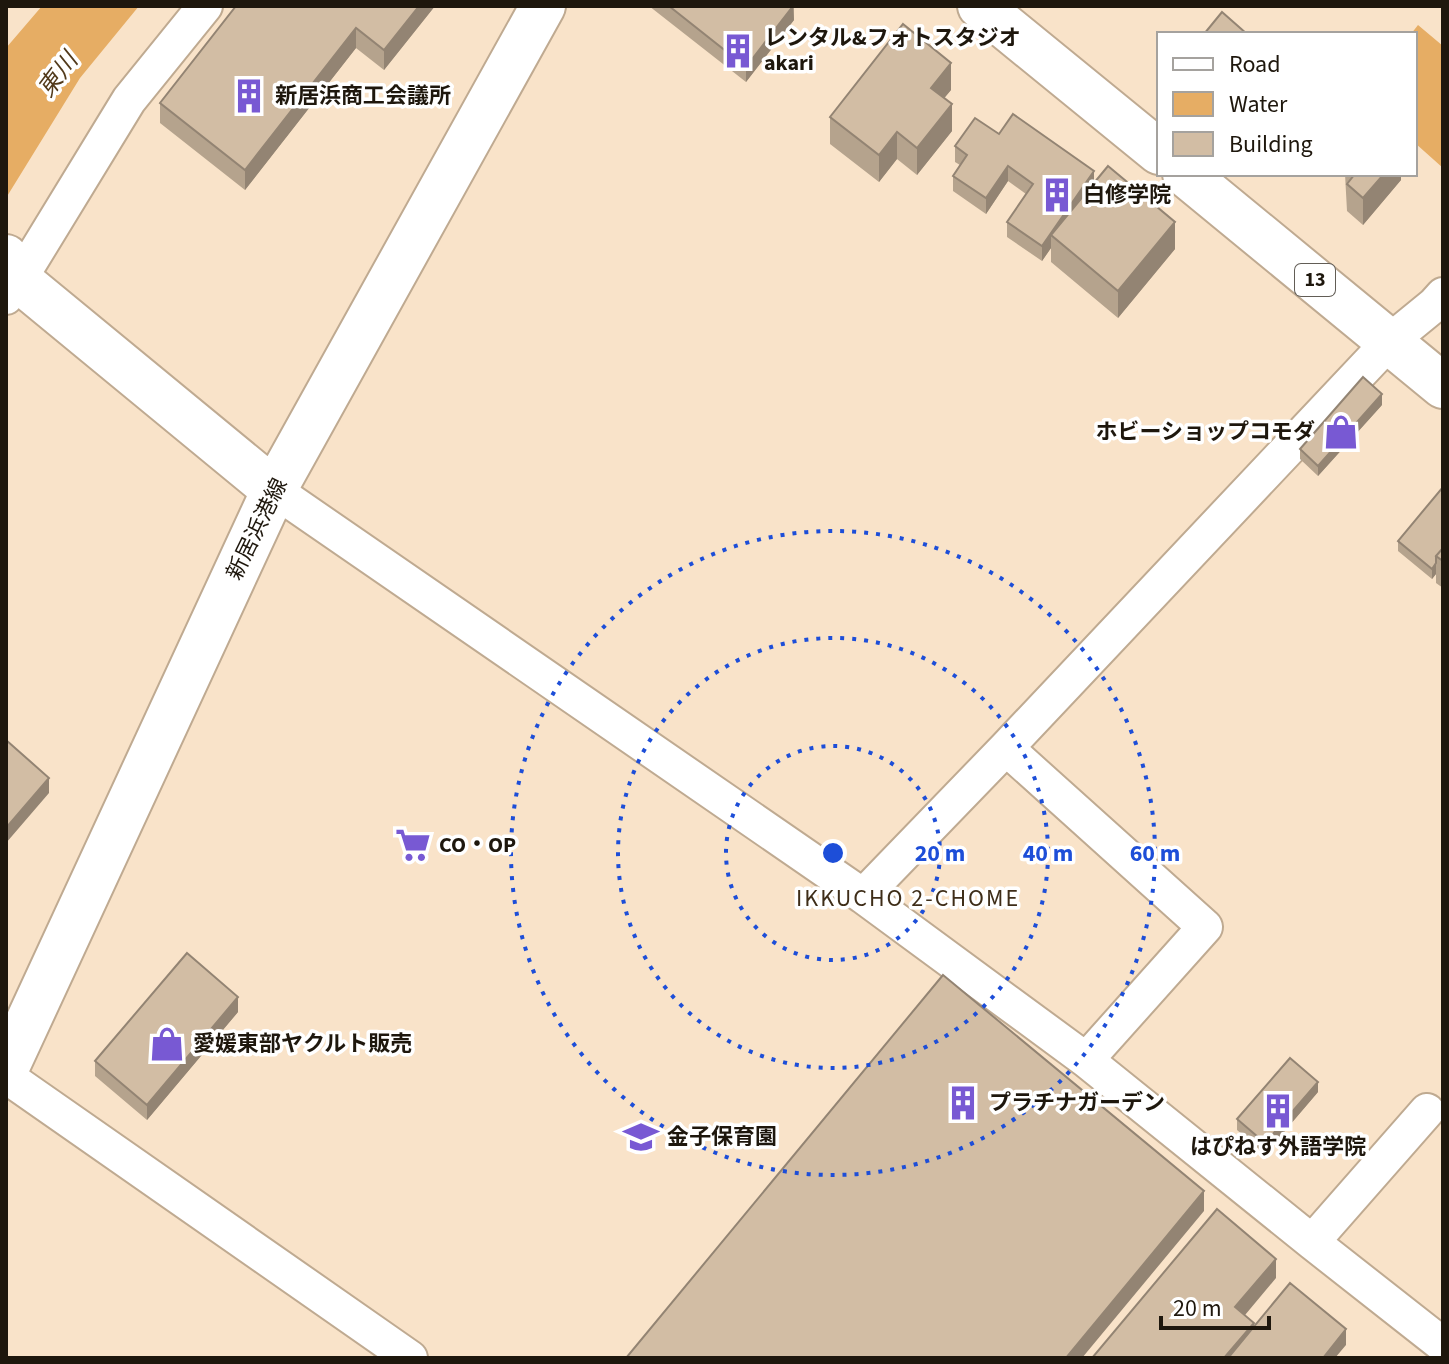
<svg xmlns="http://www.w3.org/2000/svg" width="1449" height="1364" font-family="'Source Sans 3','Noto Sans JP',sans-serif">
	<rect width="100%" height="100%" fill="#f9e3c9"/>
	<!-- water -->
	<path fill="#e6ad64" d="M42,6H139L80,78L6,198V48Z
		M1418,25L1443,46V168L1415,143V34H1411Z"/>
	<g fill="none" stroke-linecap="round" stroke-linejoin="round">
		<!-- street casing -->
		<g stroke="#bfaa91" stroke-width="38">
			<path id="street" d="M6,297L19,280L129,100L205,6
				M274,490L863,896L1086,1060L1312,1242L1443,1345
				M1006,748L1205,927L1086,1060
				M863,896L1006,748L1390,341L1434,305L1443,295
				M6,1076L410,1358
				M1312,1242L1427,1111"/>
		</g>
		<!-- secondary casing -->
		<g stroke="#bfaa91" stroke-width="48">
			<path id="secondary" d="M6,257L19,280L274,490
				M6,1069L274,490L543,6"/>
		</g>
		<!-- primary casing -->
		<g stroke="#bfaa91" stroke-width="48">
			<path id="primary" d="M980,6L1159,152
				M1185,174L1443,386"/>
		</g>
		<!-- street -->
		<use href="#street" stroke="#fff" stroke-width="34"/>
		<!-- secondary -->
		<use href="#secondary" stroke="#fff" stroke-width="44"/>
		<!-- primary -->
		<use href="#primary" stroke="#fff" stroke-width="44"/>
	</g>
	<!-- wall -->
	<path fill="#b5a38d" d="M236,6H435L384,70L356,48L245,190L160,123V103Z
		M649,6H794V20L746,82Z
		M951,90L944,98L952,131L917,175L897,159L879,182L830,144V117Z
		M999,134L1094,183L1175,249L1118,318L1051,262V248L1042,261L1007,237V222L1026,194L1008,181L986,214L953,191V176L960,165L955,162V146Z
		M1345,174H1401V180L1363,225L1347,211Z
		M1382,405L1318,476L1300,459V449Z
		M1443,487V588L1436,583V574L1432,579L1398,551V541Z
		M238,1012L147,1120L95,1076V1061Z
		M1318,1092L1265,1154L1237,1130V1119Z"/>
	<!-- shaded-wall -->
	<path fill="#938473" d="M419,6H435L384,70V50Z
		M793,6L794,20L746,82V67Z
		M356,28V48L245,190V170Z
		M951,63V90L931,114V88Z
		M952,104V131L917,175V148Z
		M897,132V159L879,182V155Z
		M1008,166V181L986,214V198Z
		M1094,171V186L1051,235V248L1042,261V246Z
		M1384,174H1401V180L1363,225V198Z
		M1175,222V249L1118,318V291Z
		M1382,394V405L1318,476V466Z
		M1436,563V574L1432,579V569Z
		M49,778V793L6,843V828Z
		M238,997V1012L147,1120V1105Z
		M1318,1082V1092L1265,1154V1143Z
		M1204,1191V1211L1082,1358H1066Z
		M1276,1259V1278L1235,1327V1307Z
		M1254,1323V1343L1241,1358H1224Z
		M1346,1329V1345L1335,1358H1323Z"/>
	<!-- building -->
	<path fill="#d2bda4" stroke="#938473" stroke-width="2" d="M236,6H419L384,50L356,28L245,170L160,103Z
		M669,6H793L746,67Z
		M1222,12L1247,34H1204Z
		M903,24L951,63L931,88L952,104L917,148L897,132L879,155L830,117Z
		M1013,114L1094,171L1042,246L1007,222L1033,184L1008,166L986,198L953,176L967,155L955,146L975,118L999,134Z
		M1108,166L1175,222L1118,291L1051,235Z
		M1353,174H1384L1363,198L1347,184L1354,175Z
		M1363,377L1382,394L1318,466L1300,449Z
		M1443,487V548L1436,556V563L1432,569L1398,541Z
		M1443,548V561L1436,556Z
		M6,740L49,778L6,828Z
		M187,953L238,997L147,1105L95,1061Z
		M943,975L1204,1191L1066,1358H626Z
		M1290,1058L1318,1082L1265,1143L1237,1119Z
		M1217,1209L1276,1259L1235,1307L1254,1323L1224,1358H1092Z
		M1290,1283L1346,1329L1323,1358H1228Z"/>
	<!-- distance rings -->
	<g fill="none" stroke="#1d4ed8" stroke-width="4" stroke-dasharray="4 8">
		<circle cx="833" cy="853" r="107"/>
		<circle cx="833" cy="853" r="215"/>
		<circle cx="833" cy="853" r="322"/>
	</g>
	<!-- icons -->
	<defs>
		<g id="building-bare" transform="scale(2.76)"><path d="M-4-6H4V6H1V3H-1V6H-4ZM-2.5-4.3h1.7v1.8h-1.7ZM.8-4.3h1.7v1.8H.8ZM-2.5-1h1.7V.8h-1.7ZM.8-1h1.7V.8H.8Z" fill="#7859d3" stroke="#fff" stroke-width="2.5" paint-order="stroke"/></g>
		<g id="shop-bare" transform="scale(2.76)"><path d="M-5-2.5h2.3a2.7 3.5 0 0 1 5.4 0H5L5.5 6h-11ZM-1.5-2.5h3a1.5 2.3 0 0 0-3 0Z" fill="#7859d3" stroke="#fff" stroke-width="2.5" paint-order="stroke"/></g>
		<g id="supermarket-bare" transform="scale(2.76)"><path d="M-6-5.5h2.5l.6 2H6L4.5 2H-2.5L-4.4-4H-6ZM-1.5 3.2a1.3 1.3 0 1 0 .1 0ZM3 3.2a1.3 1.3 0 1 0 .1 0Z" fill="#7859d3" stroke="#fff" stroke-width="2.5" paint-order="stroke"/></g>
		<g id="school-bare" transform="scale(2.76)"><path d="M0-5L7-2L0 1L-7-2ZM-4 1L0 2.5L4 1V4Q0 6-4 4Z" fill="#7859d3" stroke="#fff" stroke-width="2.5" paint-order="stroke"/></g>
	</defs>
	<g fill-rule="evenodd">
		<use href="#building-bare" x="738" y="51"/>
		<use href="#building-bare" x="249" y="96"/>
		<use href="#building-bare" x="1057" y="195"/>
		<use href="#shop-bare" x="1341" y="432"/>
		<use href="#supermarket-bare" x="413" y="845"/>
		<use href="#shop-bare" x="167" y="1044"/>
		<use href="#building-bare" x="963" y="1103"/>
		<use href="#building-bare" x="1278" y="1111"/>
		<use href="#school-bare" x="641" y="1137"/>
	</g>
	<g text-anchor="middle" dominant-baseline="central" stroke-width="7" stroke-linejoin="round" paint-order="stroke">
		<!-- shield labels -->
		<rect fill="#fff" stroke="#625d56" stroke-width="2" x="1295" y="264" width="40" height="32" rx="6"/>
		<g font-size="20" font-weight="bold" fill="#1e170d">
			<text x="1315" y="280">13</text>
		</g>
		<!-- poi labels -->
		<g font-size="22" font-weight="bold" fill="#1e170d" stroke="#fff" text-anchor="start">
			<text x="764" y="38">レンタル&amp;フォトスタジオ<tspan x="764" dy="25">akari</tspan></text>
			<text x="275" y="96">新居浜商工会議所</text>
			<text x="1083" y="195">白修学院</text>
			<text x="1315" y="432" text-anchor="end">ホビーショップコモダ</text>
			<text x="439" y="845">CO・OP</text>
			<text x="193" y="1044">愛媛東部ヤクルト販売</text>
			<text x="989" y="1103">プラチナガーデン</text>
			<text x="667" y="1137">金子保育園</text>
			<text x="1278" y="1147" text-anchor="middle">はぴねす外語学院</text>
		</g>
		<!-- street labels -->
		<g font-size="22" fill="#1e170d" stroke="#fff">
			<text transform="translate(257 529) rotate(-64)">新居浜港線</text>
		</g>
		<!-- water labels -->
		<g font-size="24" font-style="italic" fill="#523a1b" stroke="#fff">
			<text transform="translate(58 75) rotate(-53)">東川</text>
		</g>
		<!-- neighbourhood labels -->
		<g font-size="24" letter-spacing="2" fill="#3e2d18" stroke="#fff">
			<text x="908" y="898">IKKUCHO 2-CHOME</text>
		</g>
	</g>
	<circle cx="833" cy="853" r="12" fill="#1d4ed8" stroke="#fff" stroke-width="4"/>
	<g font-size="24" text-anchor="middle" font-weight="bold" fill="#1d4ed8" stroke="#fff" stroke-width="7" stroke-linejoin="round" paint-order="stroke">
		<text x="940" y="861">20 m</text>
		<text x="1048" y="861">40 m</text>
		<text x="1155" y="861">60 m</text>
	</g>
	<!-- border -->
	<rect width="1449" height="1364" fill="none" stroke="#1e170d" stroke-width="16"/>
	<!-- legend -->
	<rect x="1157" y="32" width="260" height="144" fill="#ffffff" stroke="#a5a29e" stroke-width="2"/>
	<rect x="1173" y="58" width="40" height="12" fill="#ffffff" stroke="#a5a29e" stroke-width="2"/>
	<text x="1229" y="72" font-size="24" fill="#1e170d">Road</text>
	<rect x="1173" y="92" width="40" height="24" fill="#e6ad64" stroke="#a5a29e" stroke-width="2"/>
	<text x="1229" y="112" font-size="24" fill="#1e170d">Water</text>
	<rect x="1173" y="132" width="40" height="24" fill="#d2bda4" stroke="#a5a29e" stroke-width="2"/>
	<text x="1229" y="152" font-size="24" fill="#1e170d">Building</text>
	<!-- scale -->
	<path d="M1161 1316v12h108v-12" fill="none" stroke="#1e170d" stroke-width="4"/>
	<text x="1173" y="1316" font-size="24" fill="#1e170d" stroke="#ffffff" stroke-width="6" paint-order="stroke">20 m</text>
</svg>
